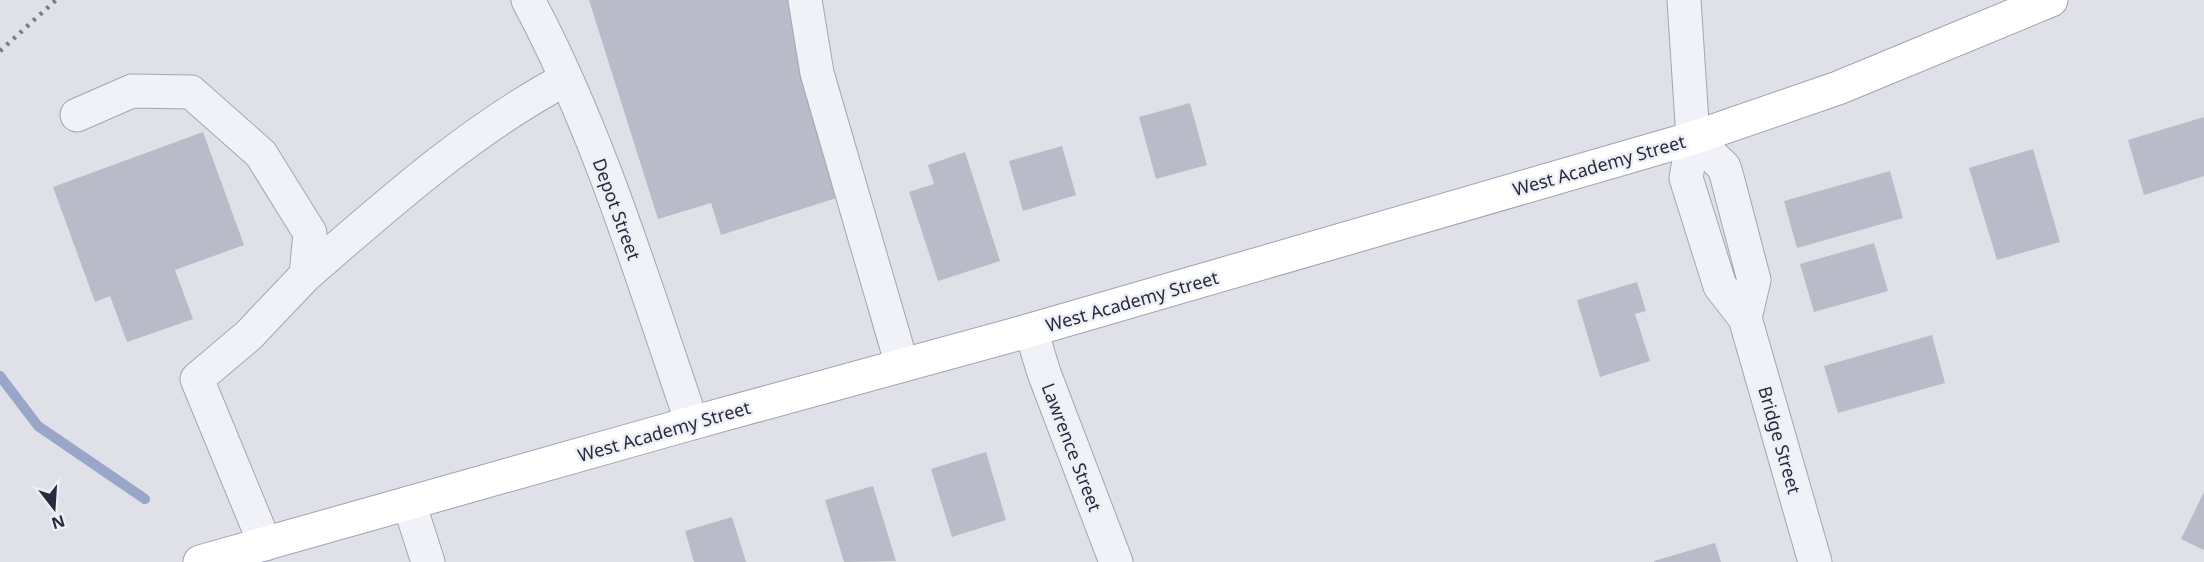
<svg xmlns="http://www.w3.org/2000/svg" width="2204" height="562" font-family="'Noto Sans',sans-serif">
	<rect width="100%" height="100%" fill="#dfe0e8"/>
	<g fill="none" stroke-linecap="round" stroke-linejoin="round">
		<!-- stream -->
		<path stroke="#99a6c9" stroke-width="10" d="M0,376L38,426L145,499"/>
	</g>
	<!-- building -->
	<path fill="#b9bbc8" d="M589,0H788L849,194L721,235L711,203L658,219Z
		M1190,103L1207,165L1156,179L1139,117Z
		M2204,117V176L2144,195L2128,140Z
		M203,132L244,245L175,270L193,319L127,342L110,296L95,302L53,187Z
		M1062,146L1076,195L1023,211L1009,161Z
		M2033,149L2060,242L1997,260L1969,168Z
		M965,152L1000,261L938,281L909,192L934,184L928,165Z
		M1890,171L1903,218L1797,248L1784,201Z
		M1874,243L1888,291L1814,312L1800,264Z
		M1637,282L1646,311L1635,314L1650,361L1600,377L1577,300Z
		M1932,335L1945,383L1838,413L1824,366Z
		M986,452L1006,520L952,537L931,469Z
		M873,486L896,561L844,562L825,500Z
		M2204,492V550L2181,539Z
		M732,517L746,562H694L685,531Z
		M1715,543L1721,562H1654V561Z"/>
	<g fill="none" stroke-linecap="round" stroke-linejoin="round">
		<!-- minor casing -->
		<g stroke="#a4a6b2" stroke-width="35">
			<path id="minor" d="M528,0C599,133 643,281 692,423
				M805,0L817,73L902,365
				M1684,0L1693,138L1686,178L1720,286L1745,318L1815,562
				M77,115L132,91L191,92L261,154L310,233L306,275L249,335L197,379L265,544
				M1693,138L1724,167L1727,177L1754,280L1745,318
				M306,275C388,204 470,130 566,79
				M1031,330L1044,373L1116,562
				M409,503L428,562"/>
		</g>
		<!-- major casing -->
		<g stroke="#9ea2b4" stroke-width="35">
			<path id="major" d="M200,562L692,423L1031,330L1693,138L1838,88L2051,0"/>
		</g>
		<!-- minor -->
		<use href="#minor" stroke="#f1f2f7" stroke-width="33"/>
		<!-- major -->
		<use href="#major" stroke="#fff" stroke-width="33"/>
		<!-- rail -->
		<path stroke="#787c92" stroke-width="4.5" stroke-dasharray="3 6" stroke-linecap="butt" d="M0,51L56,0"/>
	</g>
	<g text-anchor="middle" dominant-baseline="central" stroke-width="5" stroke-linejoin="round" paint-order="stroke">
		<!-- street labels -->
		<g font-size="18" fill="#272b40" stroke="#eef0f6">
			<text transform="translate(1599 165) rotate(-16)">West Academy Street</text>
			<text transform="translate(617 209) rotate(70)">Depot Street</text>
			<text transform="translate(1132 301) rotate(-16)">West Academy Street</text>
			<text transform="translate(664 431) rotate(-16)">West Academy Street</text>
			<text transform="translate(1780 440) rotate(74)">Bridge Street</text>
			<text transform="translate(1072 447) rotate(69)">Lawrence Street</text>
		</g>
	</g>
	<!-- north arrow -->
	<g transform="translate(54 508) rotate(163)" stroke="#eef0f6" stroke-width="4.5" paint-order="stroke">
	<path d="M0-4.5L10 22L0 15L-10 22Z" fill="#272b40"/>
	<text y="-9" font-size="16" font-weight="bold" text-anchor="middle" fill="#272b40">N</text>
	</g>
</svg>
